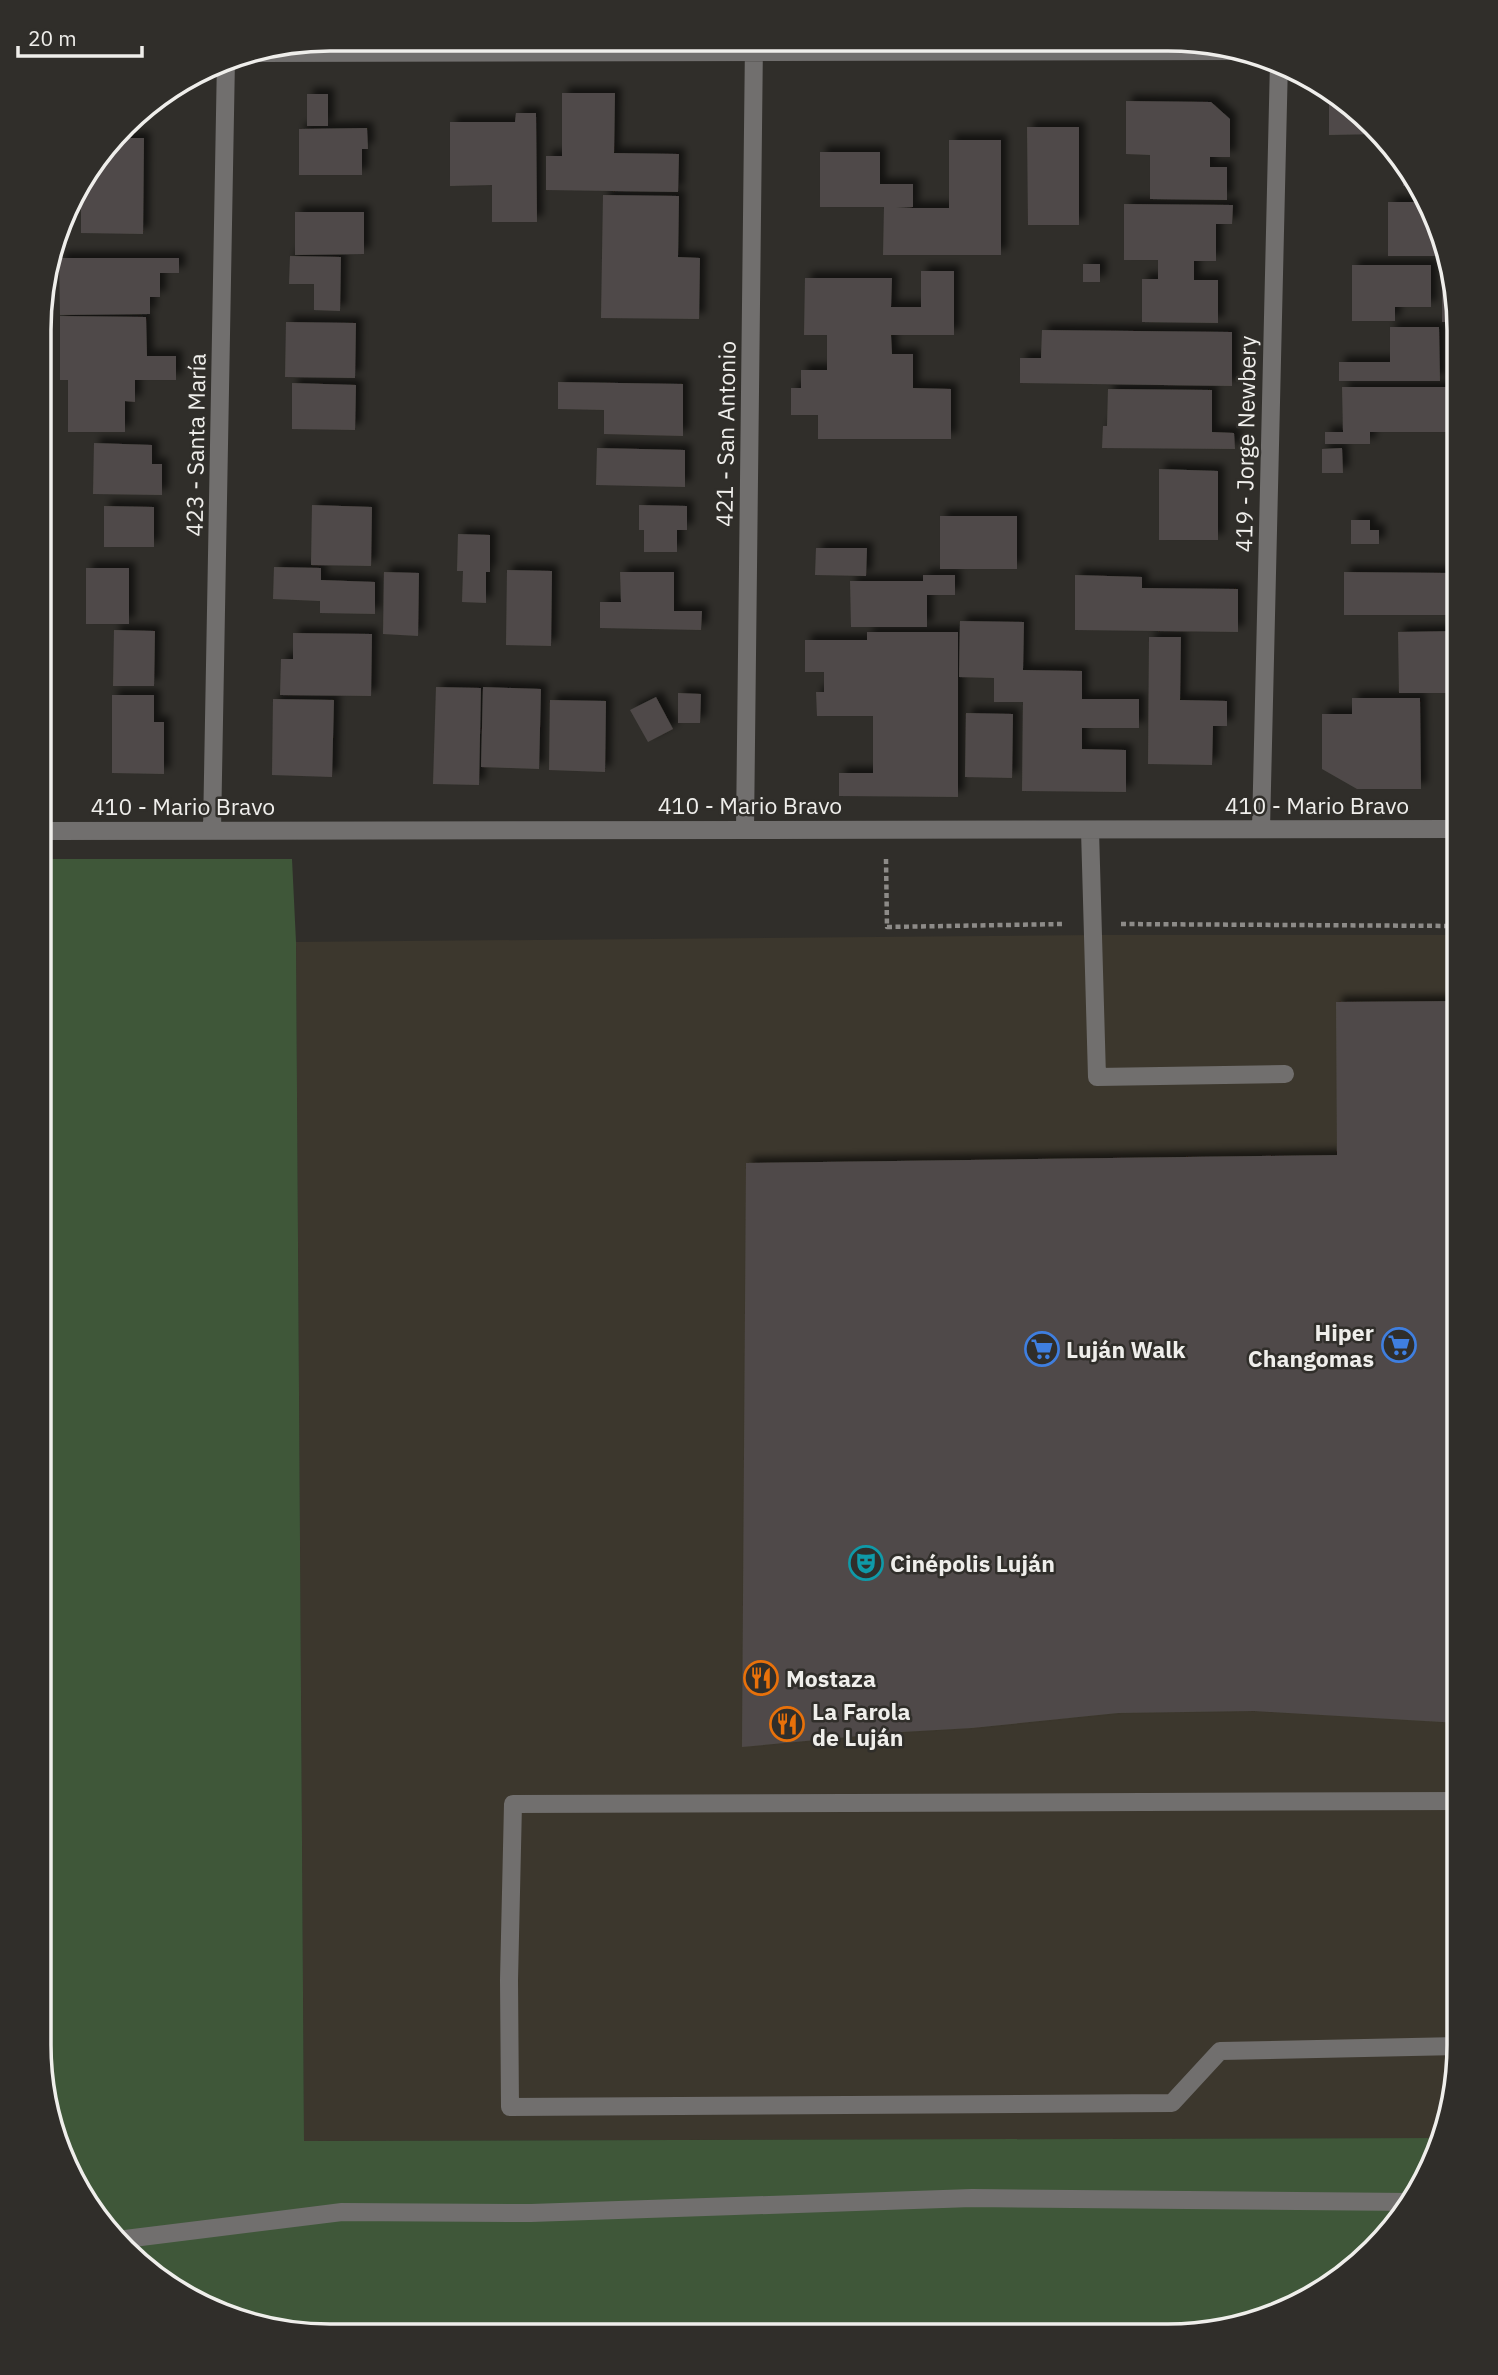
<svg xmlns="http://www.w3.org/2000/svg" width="1498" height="2375" font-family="'IBM Plex Sans',sans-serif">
	<defs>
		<filter id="shadow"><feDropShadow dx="6" dy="-6" stdDeviation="3.5" flood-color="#0009"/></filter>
	</defs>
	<rect width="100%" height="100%" fill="#302e2a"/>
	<!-- built -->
	<path fill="#3c372d" d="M1094,935H1459V2064L1444,2138L304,2141L296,942Z"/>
	<!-- green -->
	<path fill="#3f5739" d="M40,859H292L296,942L304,2141L1444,2138L1399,2222L1346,2276L1280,2314L1168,2336L292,2334L219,2314L153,2276L99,2223L61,2157L39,2045Z"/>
	<!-- building -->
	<path fill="#4f4a48" filter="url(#shadow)" d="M562,93H615L614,153L679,154L678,192L546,190V156H562Z
		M307,94H328V126H307Z
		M1126,101L1211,102L1230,119V157H1210V167H1227V200L1150,199V155L1126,154Z
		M1349,102L1381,134L1329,135V103Z
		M516,113H536L537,222H492V185L450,186V122H515Z
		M1027,127H1079V225H1028Z
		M367,128L368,149H362V175H299V129Z
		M117,138H144L143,234L81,233V201L69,200Z
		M949,140H1001V255H883L884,207H820V152H880V184H913V207L896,208H949Z
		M1403,159L1405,163L1418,186H1403Z
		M603,195L679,196L678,257L700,258L699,319L601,318Z
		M1388,202H1428L1437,218L1445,256H1388Z
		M1124,204L1233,205L1232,224H1216V261H1194V280H1218V323L1142,322V279H1158V260H1124Z
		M295,212H364V254L295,255Z
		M290,256L341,257L340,311L314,310V284H289Z
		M59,258H179V273H160V297H150V314L60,315Z
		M1083,264H1100V282H1083Z
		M1352,265H1431V307H1395V321H1352Z
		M921,271H954V335H891L892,354H913V388L951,389V439H818V415H791V388H801V370H827V335H804L805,278H892L891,307H921Z
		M1442,280H1450L1458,322H1442Z
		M60,316L146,317L147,356H176V380H135V402L125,401V432H68V380H60Z
		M286,322L356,323L355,378L285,377Z
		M1390,327H1439L1440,381H1339V362H1390Z
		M1042,330L1232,332V386L1020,383V358H1041Z
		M558,382L683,384V436L604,434V410L558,409Z
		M292,383L356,385L355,430L292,429Z
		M1342,387H1453V432H1370V444H1325V432H1343Z
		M1108,389L1212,390V432L1234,433L1235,449L1102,448L1103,426H1107Z
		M94,443L152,445V464H162V495L93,494Z
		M597,448L685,450V487L596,485Z
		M1342,448L1343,473H1322V449Z
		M1159,469L1218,471V540H1159Z
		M312,505L372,507L371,566L311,565Z
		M639,505L687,506V530H677V552H644V530H639Z
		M104,506L154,507V547H104Z
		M940,516H1017V569H940Z
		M1351,520H1370V530H1379V544H1351Z
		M458,534L490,535V572H486V603L462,602L463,571H457Z
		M816,548H867L866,576L815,575Z
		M274,567L321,568V580L375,582V614L320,613V601L273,599Z
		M86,568H129V624H86Z
		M507,570L552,571L551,646L506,645Z
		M384,572L419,573L418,636L383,634Z
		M620,572H674V611H702L701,630L600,628V602H621Z
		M1344,572L1450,573V615H1344Z
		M923,575H955V595H927V627H851L850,581H923Z
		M1075,575L1142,577V588L1238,589V632L1075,630Z
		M960,621L1024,622L1023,670L1082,671V699H1139V728H1082V749L1126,750V792L1022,791L1023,702H994V678L959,677Z
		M114,630L155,631L154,686H113Z
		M1459,631V661H1446V693H1399L1398,632Z
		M867,632H958V797L839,796V773H873V716H817L816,692H824V672H805V640H867Z
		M293,633L372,634L371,696L280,695L281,659H293Z
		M1149,637H1181L1180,700L1227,701V726H1213L1212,765L1148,764Z
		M436,687L481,688L479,785L433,784Z
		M483,687L541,689L539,769L481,767Z
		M678,693L701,694L700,723H678Z
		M112,695H154V722H164V774L112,773Z
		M656,697L673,729L648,742L630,710Z
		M1352,698H1420L1421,789H1357L1322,769V714H1352Z
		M273,699L334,700L332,777L272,775Z
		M550,700L606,701L605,772L549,770Z
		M966,713L1013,714L1012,778L965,777Z
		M1459,1001V1723L1254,1711L1118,1713L972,1728L902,1732L742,1747L746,1163L1337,1155L1336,1002Z"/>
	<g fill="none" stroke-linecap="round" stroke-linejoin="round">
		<!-- path -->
		<path stroke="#8d8b88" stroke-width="4.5" stroke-dasharray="5 3.5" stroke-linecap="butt" d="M886,859L887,927L1063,924
			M1121,924L1459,926"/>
		<!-- minor -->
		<path stroke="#716f6e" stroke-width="18" d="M257,53L1242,51
			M1261,829L1279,61
			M745,830L754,42
			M1090,830L1097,1077L1285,1074
			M40,831L1459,829
			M212,831L226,59
			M1459,2046L1220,2051L1172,2103L510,2107L509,1980L513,1804L1459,1801
			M117,2240L342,2212L531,2213L972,2198L1410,2202"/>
	</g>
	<!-- icons -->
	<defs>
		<g id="supermarket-ring" transform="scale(1.75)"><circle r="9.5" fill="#302e2a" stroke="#3f7fe0" stroke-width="1.5"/><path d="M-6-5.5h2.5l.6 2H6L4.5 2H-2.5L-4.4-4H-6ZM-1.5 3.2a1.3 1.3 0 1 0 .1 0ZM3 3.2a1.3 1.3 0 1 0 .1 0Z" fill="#3f7fe0"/></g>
		<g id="theatre-ring" transform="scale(1.75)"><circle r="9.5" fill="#302e2a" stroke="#0f9aa8" stroke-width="1.5"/><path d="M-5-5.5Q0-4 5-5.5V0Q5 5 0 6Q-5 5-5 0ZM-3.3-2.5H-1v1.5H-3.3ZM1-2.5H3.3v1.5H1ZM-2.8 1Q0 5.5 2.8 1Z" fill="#0f9aa8"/></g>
		<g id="restaurant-ring" transform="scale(1.75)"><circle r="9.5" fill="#302e2a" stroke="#e8710a" stroke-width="1.5"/><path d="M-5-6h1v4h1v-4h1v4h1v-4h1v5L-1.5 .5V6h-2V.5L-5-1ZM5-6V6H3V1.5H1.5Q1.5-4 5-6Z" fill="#e8710a"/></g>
	</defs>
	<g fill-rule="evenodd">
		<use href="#supermarket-ring" x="1399" y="1345"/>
		<use href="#supermarket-ring" x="1042" y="1349"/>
		<use href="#theatre-ring" x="866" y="1563"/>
		<use href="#restaurant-ring" x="761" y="1678"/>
		<use href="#restaurant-ring" x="787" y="1724"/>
	</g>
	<g text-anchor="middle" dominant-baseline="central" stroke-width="5" stroke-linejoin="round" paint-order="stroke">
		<!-- street labels -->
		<g font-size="23" fill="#efeeeb" stroke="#302e2a">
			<text transform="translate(725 434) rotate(-89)">421 - San Antonio</text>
			<text transform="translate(1245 444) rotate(-89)">419 - Jorge Newbery</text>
			<text transform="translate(195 445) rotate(-89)">423 - Santa María</text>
			<text x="750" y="805">410 - Mario Bravo</text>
			<text x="1317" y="805">410 - Mario Bravo</text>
			<text x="183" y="806">410 - Mario Bravo</text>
		</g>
		<!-- poi labels -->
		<g font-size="23" font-weight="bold" fill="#efeeeb" stroke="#302e2a" text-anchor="start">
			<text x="1374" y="1332" text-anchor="end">Hiper<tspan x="1374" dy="26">Changomas</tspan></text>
			<text x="1066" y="1349">Luján Walk</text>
			<text x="890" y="1563">Cinépolis Luján</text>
			<text x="786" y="1678">Mostaza</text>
			<text x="812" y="1711">La Farola<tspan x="812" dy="26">de Luján</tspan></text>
		</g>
	</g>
	<!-- crop -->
	<path d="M0 0H1498V2375H0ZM330 51H1168A279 279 0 0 1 1447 330V2045A279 279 0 0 1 1168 2324H330A279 279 0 0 1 51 2045V330A279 279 0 0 1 330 51Z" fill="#302e2a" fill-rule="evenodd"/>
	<path fill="none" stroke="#efeeeb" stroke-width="3.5" d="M330 51H1168A279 279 0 0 1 1447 330V2045A279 279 0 0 1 1168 2324H330A279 279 0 0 1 51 2045V330A279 279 0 0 1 330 51Z"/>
	<!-- scale -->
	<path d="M18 46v10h124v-10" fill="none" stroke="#efeeeb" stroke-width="3.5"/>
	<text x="28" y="46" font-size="21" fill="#efeeeb" stroke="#302e2a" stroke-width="5" paint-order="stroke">20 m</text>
</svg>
